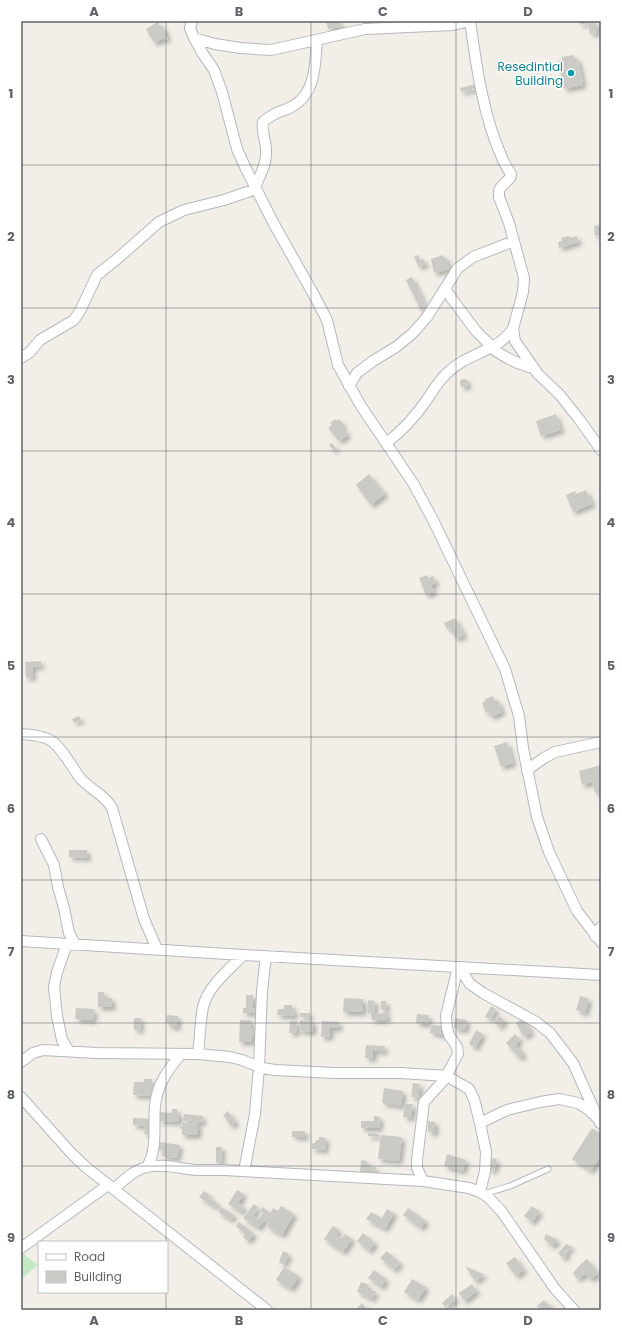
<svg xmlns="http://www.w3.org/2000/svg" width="622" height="1331" font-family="Poppins,sans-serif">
	<defs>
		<filter id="shadow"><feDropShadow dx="3.5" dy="3.5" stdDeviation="2" flood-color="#0004"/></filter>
	</defs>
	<rect width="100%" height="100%" fill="#f1efe8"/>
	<!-- green -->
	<path fill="#c5e8c5" d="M21,1252L38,1265L21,1279Z"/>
	<!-- building -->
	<path fill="#cccac5" filter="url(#shadow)" d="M326,21H340L341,27L328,29Z
		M579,21H595L597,33L590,34L588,23L580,25Z
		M158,22L160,27L162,25L166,32L165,33L168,39L165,40L164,38L154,43L146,29Z
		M574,55L575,59H578L583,85L564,89L558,61L562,60V57Z
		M477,84L478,88L461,92L460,88Z
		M601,225V235L595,236L594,226Z
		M569,236L570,238L577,236L578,242L559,248L558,242L562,241L561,238Z
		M418,255L420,260L423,259L426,264L419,267L414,257Z
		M443,255L444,258L446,257L449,269L434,273L431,259Z
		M412,277L427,309L421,311L406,280Z
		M460 383a4 4 0 1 1 8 0a4 4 0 1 1-8 0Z
		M556,414L561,430L541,436L536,421Z
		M335,419L337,421L339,419L343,424L341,426L348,435L339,441L328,428L332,425L330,423Z
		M332,443L336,449L334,451L329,445Z
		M369,474L385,494L371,505L356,485Z
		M586,490L592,504L573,512L566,495L575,491L576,494Z
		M427,575L428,578L433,576L436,583L431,585L434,592L426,595L419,578Z
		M455,618L464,635L456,639L450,628L447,629L444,623Z
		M41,661V666L32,667L33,677L26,678L25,662Z
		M493,696L495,701L498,700L502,712L491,717L489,712L486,713L482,703L485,701V699Z
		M79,716L81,720L74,723L72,719Z
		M507,742L513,763L501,767L494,746Z
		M601,765V792L595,793L592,782L582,785L579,771Z
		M69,850H87V858L69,857Z
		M98,992H104V998H112V1007H98Z
		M246,995H253V1008H255L254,1013H243V1008H246Z
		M580,996L589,999L585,1013L576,1010Z
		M344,998L363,999V1012H343Z
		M368,1000L375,1001L374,1013H368Z
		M381,1001H386V1010H381Z
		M284,1005H292V1010H295L294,1016L277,1015L278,1009H284Z
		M491,1006L496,1009L491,1019L485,1017Z
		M76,1008L94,1009L93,1020L75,1019Z
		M387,1012V1020H372L371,1014H381V1013Z
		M300,1013H310V1017H300Z
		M417,1014L429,1015L428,1024L416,1023Z
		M167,1015L178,1016L177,1027H170V1023H166Z
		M500,1016L505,1021L499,1027L494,1022Z
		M134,1018H141L140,1030H134Z
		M455,1018L467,1020L465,1030L454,1028Z
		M523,1018L531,1032L524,1037L516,1023Z
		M240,1020H251V1028H255L254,1037H252V1042H239Z
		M300,1020L313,1021V1032L299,1031Z
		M290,1021H297L296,1033H289Z
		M322,1021L339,1022V1028H330V1037H321Z
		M431,1025L446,1026L445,1035L430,1033Z
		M476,1030L483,1034L475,1048L469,1044Z
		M515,1034L520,1039L516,1045L524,1054L519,1058L506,1043Z
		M366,1045L385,1046V1051H373V1059L365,1058Z
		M144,1079H152V1083H156V1096L133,1095L134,1082H144Z
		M413,1083L420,1084L418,1098L411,1097Z
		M384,1088L403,1091L401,1106L382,1103Z
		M405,1104H413L411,1118L403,1117Z
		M172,1109H177V1114H179V1122L159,1121L160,1112L172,1113Z
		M228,1111L236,1122L231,1126L223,1115Z
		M184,1114L203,1116L202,1123L183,1121Z
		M374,1116L380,1117L379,1128H361V1121H374Z
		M133,1118L153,1119L152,1135L144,1134L145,1126L133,1125Z
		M428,1121L435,1122V1133L428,1132Z
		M183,1123L198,1124V1135H182V1129L180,1128V1126L183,1127Z
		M592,1128L601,1134V1156L591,1171L572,1159Z
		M292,1131H305V1137H292Z
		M368,1133L379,1134V1137L368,1136Z
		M381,1135L402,1137L399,1161L378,1159Z
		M319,1137L326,1138L325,1150L312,1149V1144L316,1142V1140H319Z
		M160,1142L180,1145L177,1158L162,1156L163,1151L158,1150Z
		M216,1147H222L221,1163H216Z
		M447,1154L466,1160L463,1171L444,1166Z
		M491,1158L497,1159L494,1171L488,1169Z
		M361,1160L367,1161V1166L376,1167L375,1174L360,1173Z
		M237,1190L244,1194L238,1203L244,1207L241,1212L228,1204Z
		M204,1191L210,1195L208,1197L218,1203L215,1207L199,1197Z
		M254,1204L258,1207L253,1215L259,1219L263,1213L260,1211L263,1207L270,1213L258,1228L243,1218Z
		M281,1206L294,1214L282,1235L267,1227L269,1223L266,1221L273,1208L278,1211Z
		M532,1206L540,1212L532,1222L524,1216Z
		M221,1207L234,1215L231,1220L218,1212Z
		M408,1208L426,1221L421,1228L403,1215Z
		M387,1209L394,1213L385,1229L366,1219L371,1212L382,1218Z
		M239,1222L254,1234L248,1241L243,1237L245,1234L236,1226Z
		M333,1226L339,1230L336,1235L342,1238L345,1234L352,1239L343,1252L324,1239Z
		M363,1233L375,1243L369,1251L357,1241Z
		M546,1234L558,1240L552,1246L544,1239Z
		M566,1244L573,1247L566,1251L567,1256L563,1258L558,1253Z
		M283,1251L289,1254L284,1265L279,1262Z
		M387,1251L400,1263L394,1270L380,1258Z
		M515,1257L524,1270L516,1276L506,1263Z
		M587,1259L598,1273L591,1279L585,1274L577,1279L573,1273L580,1265Z
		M465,1266L485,1275L475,1281Z
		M284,1267L299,1276L291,1289L276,1280Z
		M374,1270L386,1279L381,1287L368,1278Z
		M412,1279L426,1287L418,1300L404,1292Z
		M361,1282L369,1285L367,1290L376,1291L372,1299L357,1292Z
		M472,1284L477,1291L464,1301L459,1293Z
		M452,1294L456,1299L445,1307L442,1303Z
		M544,1300L554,1310H541L537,1306Z
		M362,1303L367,1309L366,1310H355Z"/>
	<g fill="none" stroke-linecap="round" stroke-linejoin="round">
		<!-- lane casing -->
		<g stroke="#b5b8bc" stroke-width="7">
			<path id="lane" d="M484,1194L510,1186L548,1169"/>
		</g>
		<!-- street casing -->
		<g stroke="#b5b8bc" stroke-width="12">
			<path id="street" d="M192,21L190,28L194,38L203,54L214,70L222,92L237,149L246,169L274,224L315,297L327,320L338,365L361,406L413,483L433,520L505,669L519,716L523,748L537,817L549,852L577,911L601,942
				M470,21C476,63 483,116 501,155C503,162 507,168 511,174L510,178L501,187L499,191V197L509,223L524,278L523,292L513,329L515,341L538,374L559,394L579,419L601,450
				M194,38L215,44L240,48L271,50L365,29L453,25L470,21
				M255,187C260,175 267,164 266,150C266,140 261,132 263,122C266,119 269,117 273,115C279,111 287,110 293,106C316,93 315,64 317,40
				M445,288L452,299L476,331L492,347
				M490,347C504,357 518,365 534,368
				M21,358L30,352L40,340L74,320L80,311L97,275L117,259L159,222L184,210L224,200L256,189
				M349,386L357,373L373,361L396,347L413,333L427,317L458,268L473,257L514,241
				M386,443C401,432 415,417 426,401C432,392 438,382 446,374C461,359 478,355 495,345C503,341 508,335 513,329
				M21,734C53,736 55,741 72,766C75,770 77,775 81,779C91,790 105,795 112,808L144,919L157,949
				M527,770L544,758L555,752L601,742
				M41,839L54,865L58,887L64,908L69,933L75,944
				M595,936L601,927
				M21,941L243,955L601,975
				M67,944L57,972L54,987L57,1016L62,1040L69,1051
				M463,967L465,976L470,984L483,993L536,1022L550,1033L573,1063L600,1123
				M198,1054C200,1039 200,1022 203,1007C208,986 229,970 243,955
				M21,1062L33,1053L43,1050L97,1053L198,1054L230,1057L242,1060L262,1068L275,1070L334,1073H400L447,1076L469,1089L474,1099L480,1123L486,1152L485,1171L480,1192
				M21,1097L72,1154L87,1168L267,1310
				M480,1123L507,1110L540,1102L559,1099L578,1103L589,1110L596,1117
				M147,1167C158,1148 153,1127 155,1106C157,1084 168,1070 181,1054
				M244,1171L255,1114L259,1067L262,991L266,956
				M423,1181L417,1168V1160L424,1102L444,1080L458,1054L457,1047L449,1035L447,1028L446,1016L458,967
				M114,1189C124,1180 134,1170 147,1167C163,1163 180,1169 196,1170C206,1170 215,1170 224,1170L423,1181L469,1188L480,1192L489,1198L502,1212L555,1289L574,1310
				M21,1248L108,1185"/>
		</g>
		<!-- lane -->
		<use href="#lane" stroke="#fff" stroke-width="5"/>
		<!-- street -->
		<use href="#street" stroke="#fff" stroke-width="10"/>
	</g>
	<!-- grid -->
	<path fill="none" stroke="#5f6368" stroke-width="1" stroke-opacity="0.55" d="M166,21V1242M311,21V1310M456,21V1310M21,165H601M21,308H601M21,451H601M21,594H601M21,737H601M21,880H601M21,1023H601M21,1166H601M166,1292V1310"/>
	<!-- markers -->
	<circle fill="#0f9aa8" stroke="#fff" stroke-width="1.5" cx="571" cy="73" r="4"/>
	<g text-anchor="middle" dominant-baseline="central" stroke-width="3" stroke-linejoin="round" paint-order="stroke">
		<!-- culture labels -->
		<g font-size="12" fill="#0d838f" stroke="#fff" text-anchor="end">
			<text x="563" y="66">Resedintial<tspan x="563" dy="14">Building</tspan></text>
		</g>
	</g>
	<!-- border -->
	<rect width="622" height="1331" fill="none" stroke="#ffffff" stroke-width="44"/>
	<!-- legend -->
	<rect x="38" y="1241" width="130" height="52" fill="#ffffff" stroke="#bfc1c3"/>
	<rect x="46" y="1254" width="20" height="6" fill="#ffffff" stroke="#bfc1c3"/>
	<text x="74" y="1261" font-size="12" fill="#5f6368">Road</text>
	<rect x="46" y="1271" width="20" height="12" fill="#cccac5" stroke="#bfc1c3"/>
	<text x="74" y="1281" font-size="12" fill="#5f6368">Building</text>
	<rect x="22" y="22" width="578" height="1287" fill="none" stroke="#5f6368" stroke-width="1.5"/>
	<g font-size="13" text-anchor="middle" font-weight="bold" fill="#5f6368">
		<text x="94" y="16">A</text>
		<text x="239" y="16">B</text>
		<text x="383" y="16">C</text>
		<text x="528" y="16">D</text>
		<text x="11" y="98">1</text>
		<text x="611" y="98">1</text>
		<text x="11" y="241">2</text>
		<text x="611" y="241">2</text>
		<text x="11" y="384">3</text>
		<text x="611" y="384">3</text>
		<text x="11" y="527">4</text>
		<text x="611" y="527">4</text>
		<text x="11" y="670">5</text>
		<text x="611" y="670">5</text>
		<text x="11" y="813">6</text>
		<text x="611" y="813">6</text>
		<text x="11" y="956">7</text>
		<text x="611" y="956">7</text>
		<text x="11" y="1099">8</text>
		<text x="611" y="1099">8</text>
		<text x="11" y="1242">9</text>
		<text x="611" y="1242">9</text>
		<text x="94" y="1325">A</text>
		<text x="239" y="1325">B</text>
		<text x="383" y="1325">C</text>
		<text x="528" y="1325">D</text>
	</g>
</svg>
